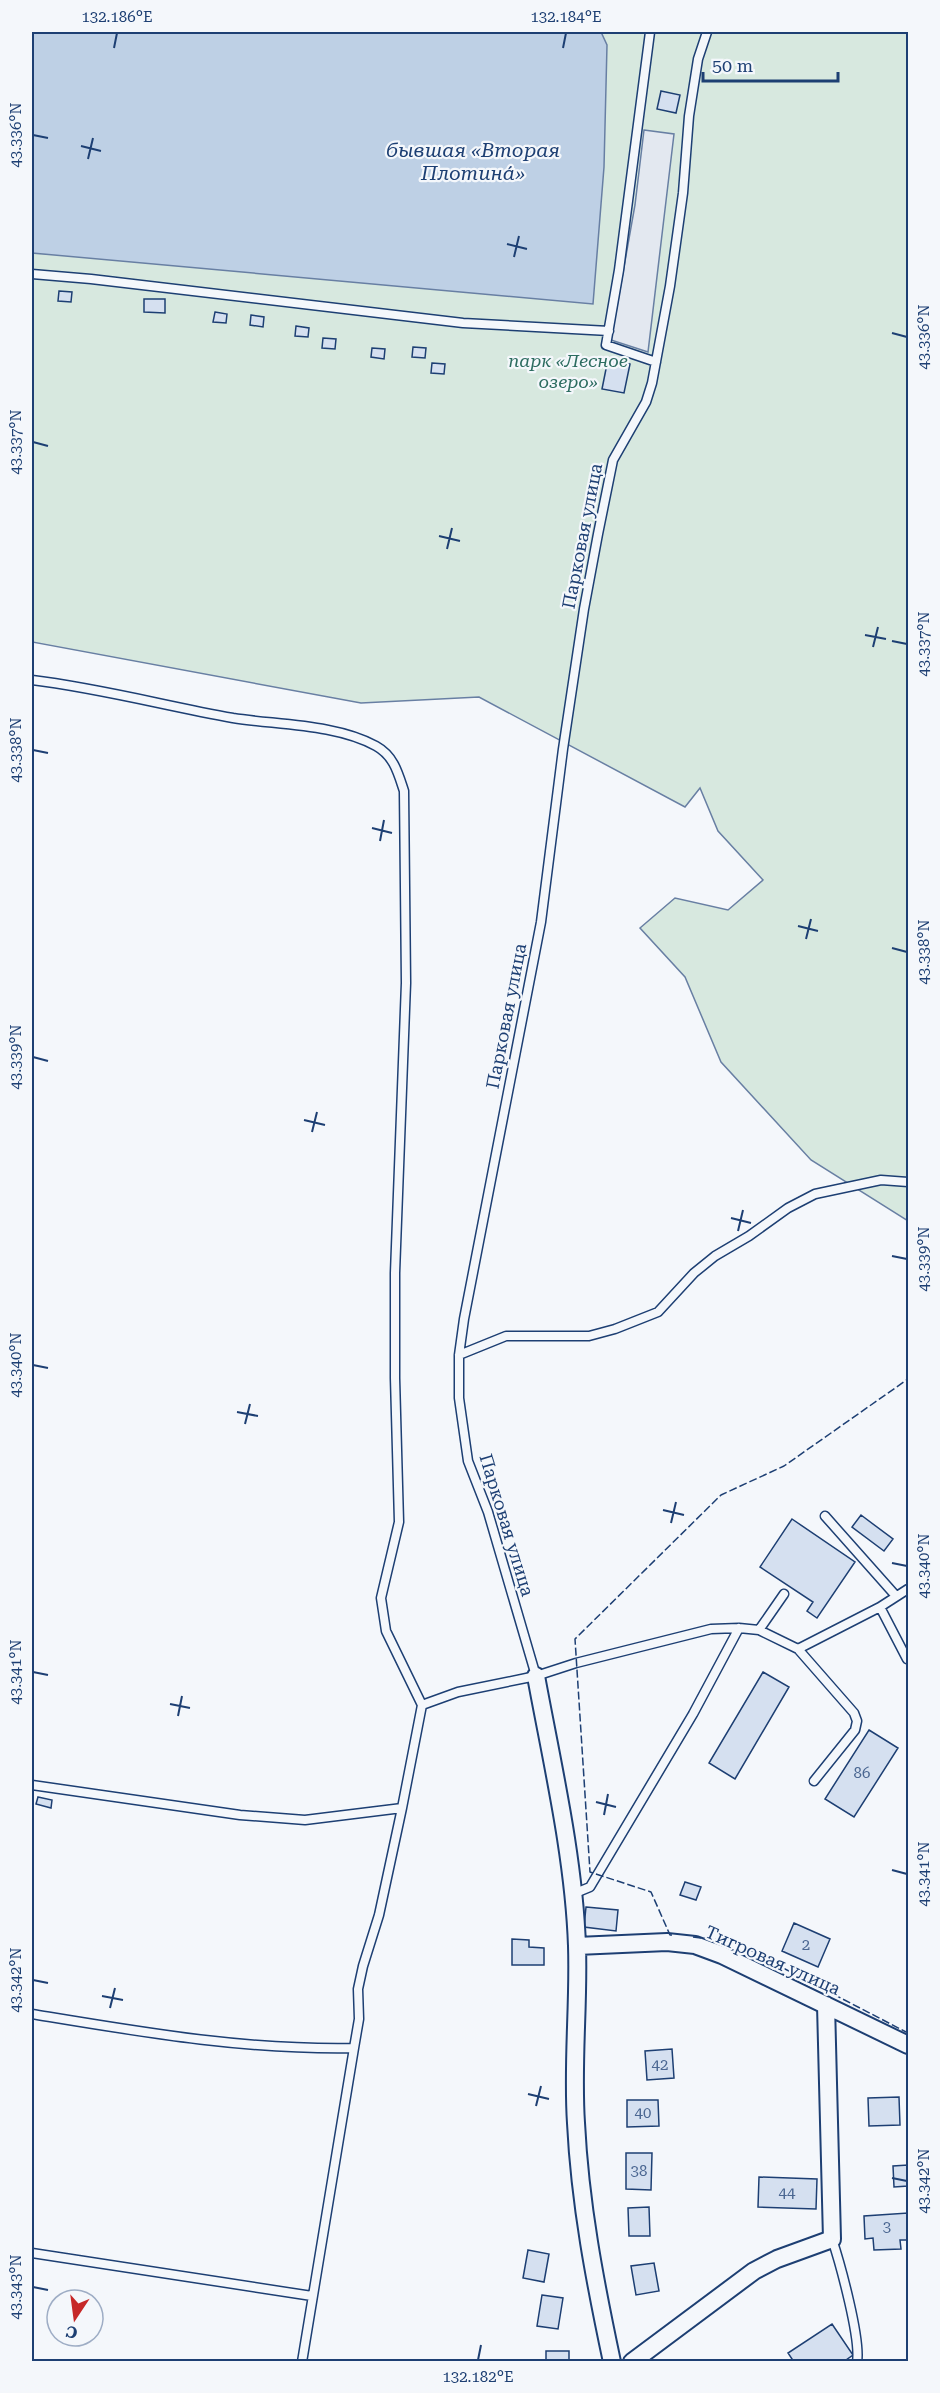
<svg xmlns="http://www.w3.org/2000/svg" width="940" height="2393" font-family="'Roboto Serif',serif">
	<rect width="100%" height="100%" fill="#f4f7fb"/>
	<!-- green -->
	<path fill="#d7e8df" stroke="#687fa3" stroke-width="1.5" d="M32,32H908V1221L811,1160L721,1062L685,977L640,928L675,898L728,910L763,880L718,831L700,788L685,807L479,697L361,703L32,642Z"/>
	<!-- parking -->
	<path fill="#e3e8f0" stroke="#687fa3" stroke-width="1.5" d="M644,130L674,134L648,352L611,340L635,205Z"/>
	<!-- water -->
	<path fill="#bed0e5" stroke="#687fa3" stroke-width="1.5" d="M32,32H601L607,45L604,167L593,304L32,253Z"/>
	<!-- building -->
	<path fill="#d5e0f0" stroke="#1d3f73" stroke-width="1.5" d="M661,91L680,95L676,113L657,109Z
		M59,291L72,292L71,302L58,301Z
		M144,299H165V313L144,312Z
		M215,312L227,314L226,323L213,322Z
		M251,315L264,317L263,327L250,325Z
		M296,326L309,328L308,337L295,336Z
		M323,338L336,339L335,349L322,348Z
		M413,347L426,348L425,358L412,357Z
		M372,348L385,349L384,359L371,357Z
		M608,359L630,364L624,393L602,389Z
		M432,363L445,364L444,374L431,373Z
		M861,1515L893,1539L884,1551L852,1527Z
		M792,1519L855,1562L817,1618L807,1611L813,1602L760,1567Z
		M763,1672L789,1687L735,1779L709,1763Z
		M869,1730L898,1748L854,1817L825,1799Z
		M38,1797L52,1800L51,1808L36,1804Z
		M685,1882L701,1887L696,1900L680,1895Z
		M586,1907L618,1910L616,1931L584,1927Z
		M794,1923L830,1939L818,1967L782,1951Z
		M512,1939L529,1940V1947L544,1948V1965H512Z
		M672,2049L674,2078L647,2080L645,2051Z
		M899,2097L900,2125L869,2126L868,2098Z
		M627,2100H658L659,2126L627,2127Z
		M626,2153H652L651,2190L626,2189Z
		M908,2165V2186L894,2187L893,2166Z
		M759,2177L817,2179L816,2209L758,2207Z
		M649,2207L650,2236H629L628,2208Z
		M908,2213V2240H900L901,2249L874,2250L873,2238L865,2239L864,2216Z
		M528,2250L549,2254L544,2282L523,2278Z
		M654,2263L659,2291L636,2295L631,2266Z
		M542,2295L563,2298L558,2329L537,2326Z
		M832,2324L853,2355L843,2362H794L788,2353Z
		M546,2351H569V2362H546Z"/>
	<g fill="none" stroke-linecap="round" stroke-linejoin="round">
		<!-- service casing -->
		<g stroke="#1d3f73" stroke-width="11">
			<path id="service" d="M650,32L619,270L606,345L656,362
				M32,274L91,279L463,323L609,331
				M32,680C99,688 166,706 233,718C278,725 336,724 376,746C394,756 398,773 404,791L406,983L395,1273V1378L399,1522L381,1598L386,1631L422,1705
				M459,1355L506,1336H589L615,1329L658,1312L694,1273L715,1256L749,1236L788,1208L815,1194L881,1180L908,1182
				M825,1516L896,1596
				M880,1607L907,1659
				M759,1630L784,1594
				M798,1649L880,1607L908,1589
				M536,1676L488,1512L468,1461L459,1398V1355L464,1319L541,922L563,749L584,609L598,534L613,460L646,402L652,383L670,286L683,193L689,116L698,59L707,32
				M32,1785L240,1815L305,1820L402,1808L422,1705L458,1692L536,1676L576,1663L711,1629L739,1628L759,1630L798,1649L854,1713L857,1721L855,1730L814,1781
				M573,1894L590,1887L693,1714L739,1628
				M32,2014C141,2032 243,2050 354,2048
				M832,2239C840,2263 861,2339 857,2362
				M32,2253L312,2296
				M302,2362L354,2048L359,2019L358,1989L363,1966L379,1915L402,1808"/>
		</g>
		<!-- minor casing -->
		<g stroke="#1d3f73" stroke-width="20">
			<path id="minor" d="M536,1676C552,1763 574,1857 577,1946C579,2005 572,2064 576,2123C580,2204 595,2282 612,2362
				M577,1946L667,1942L695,1945L722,1955L908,2045
				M632,2362L754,2271L777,2259L832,2239L826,2005"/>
		</g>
		<!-- service -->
		<use href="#service" stroke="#f4f7fb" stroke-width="8"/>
		<!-- minor -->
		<use href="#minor" stroke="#f4f7fb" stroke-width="16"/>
		<!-- fence -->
		<path stroke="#1d3f73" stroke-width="1.5" stroke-dasharray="8 3" stroke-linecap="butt" d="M672,1935H670L651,1892L590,1872L575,1639L721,1495L784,1466L908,1379
			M693,1937L738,1942L760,1956L908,2033"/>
	</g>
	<!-- ticks -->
	<path fill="none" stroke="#1d3f73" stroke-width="2" d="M114,48L117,33M563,48L566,33M33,135L48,138M81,146L101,151M88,159L93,138M507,244L527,249M514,257L519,236M892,333L907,337M33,442L48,446M439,536L460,541M447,549L452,528M865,635L886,639M892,641L907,644M873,647L878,627M33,750L48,753M372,828L392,833M380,841L384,820M798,926L818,931M806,939L811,919M892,948L907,952M33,1057L48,1061M304,1120L325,1125M312,1132L317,1112M731,1218L751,1223M738,1231L743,1210M892,1256L907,1259M33,1365L48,1368M237,1412L258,1416M245,1424L250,1404M663,1510L684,1515M671,1523L676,1502M892,1563L907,1566M33,1672L48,1675M170,1704L190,1708M178,1716L182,1696M596,1802L616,1807M604,1815L608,1794M892,1870L907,1874M33,1980L48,1983M102,1996L123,2000M110,2008L115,1988M528,2094L549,2099M536,2106L541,2086M892,2178L907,2181M33,2287L48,2290M478,2360L481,2345"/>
	<g text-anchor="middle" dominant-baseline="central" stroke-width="4.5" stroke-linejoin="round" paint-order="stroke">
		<!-- number labels -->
		<g font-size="15" fill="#4b6792">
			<text x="862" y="1773">86</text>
			<text x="806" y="1945">2</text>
			<text x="660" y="2065">42</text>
			<text x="643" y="2113">40</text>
			<text x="639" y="2171">38</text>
			<text x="787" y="2193">44</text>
			<text x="887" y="2227">3</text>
		</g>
		<!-- park labels -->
		<g font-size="18" font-style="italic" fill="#2c6c60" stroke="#f4f7fb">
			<text x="568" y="360">парк «Лесное<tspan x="568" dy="21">озеро»</tspan></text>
		</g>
		<!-- street labels -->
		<g font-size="18" fill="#1d3f73" stroke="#f4f7fb">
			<text transform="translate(582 536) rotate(-79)">Парковая улица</text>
			<text transform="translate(506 1016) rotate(-79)">Парковая улица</text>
			<text transform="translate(507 1525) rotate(73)">Парковая улица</text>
			<text transform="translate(773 1960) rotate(24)">Тигровая улица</text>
		</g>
		<!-- water labels -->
		<g font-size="20" font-style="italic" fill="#1d3f73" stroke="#f4f7fb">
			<text x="473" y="150">бывшая «Вторая<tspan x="473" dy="23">Плотинá»</tspan></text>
		</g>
	</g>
	<!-- border -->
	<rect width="940" height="2393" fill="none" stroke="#f4f7fb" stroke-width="66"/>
	<!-- north arrow -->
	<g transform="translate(75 2318) rotate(193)"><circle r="28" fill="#f4f7fb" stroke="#9eadc5" stroke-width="1.5"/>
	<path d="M0-4.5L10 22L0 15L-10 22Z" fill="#c62828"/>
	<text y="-9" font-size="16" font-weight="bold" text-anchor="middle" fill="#1d3f73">С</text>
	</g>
	<!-- scale -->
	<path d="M703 72v9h135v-9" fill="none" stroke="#1d3f73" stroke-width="3"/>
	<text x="712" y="72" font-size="18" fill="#1d3f73" stroke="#f4f7fb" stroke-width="4.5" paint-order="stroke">50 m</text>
	<rect x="33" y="33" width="874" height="2327" fill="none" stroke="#1d3f73" stroke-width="2"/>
	<g font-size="15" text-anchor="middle" fill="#1d3f73">
		<text x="117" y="22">132.186°E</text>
		<text x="566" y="22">132.184°E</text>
		<text transform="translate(16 135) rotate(-90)" y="5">43.336°N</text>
		<text transform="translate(924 337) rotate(-90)" y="5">43.336°N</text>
		<text transform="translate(16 442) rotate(-90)" y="5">43.337°N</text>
		<text transform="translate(924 644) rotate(-90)" y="5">43.337°N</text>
		<text transform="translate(16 750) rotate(-90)" y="5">43.338°N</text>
		<text transform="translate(924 952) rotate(-90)" y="5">43.338°N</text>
		<text transform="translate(16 1057) rotate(-90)" y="5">43.339°N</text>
		<text transform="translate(924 1259) rotate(-90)" y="5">43.339°N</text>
		<text transform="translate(16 1365) rotate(-90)" y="5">43.340°N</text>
		<text transform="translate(924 1566) rotate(-90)" y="5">43.340°N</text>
		<text transform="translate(16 1672) rotate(-90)" y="5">43.341°N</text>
		<text transform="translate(924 1874) rotate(-90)" y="5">43.341°N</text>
		<text transform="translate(16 1980) rotate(-90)" y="5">43.342°N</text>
		<text transform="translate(924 2181) rotate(-90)" y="5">43.342°N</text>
		<text transform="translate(16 2287) rotate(-90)" y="5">43.343°N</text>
		<text x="478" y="2382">132.182°E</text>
	</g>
</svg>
